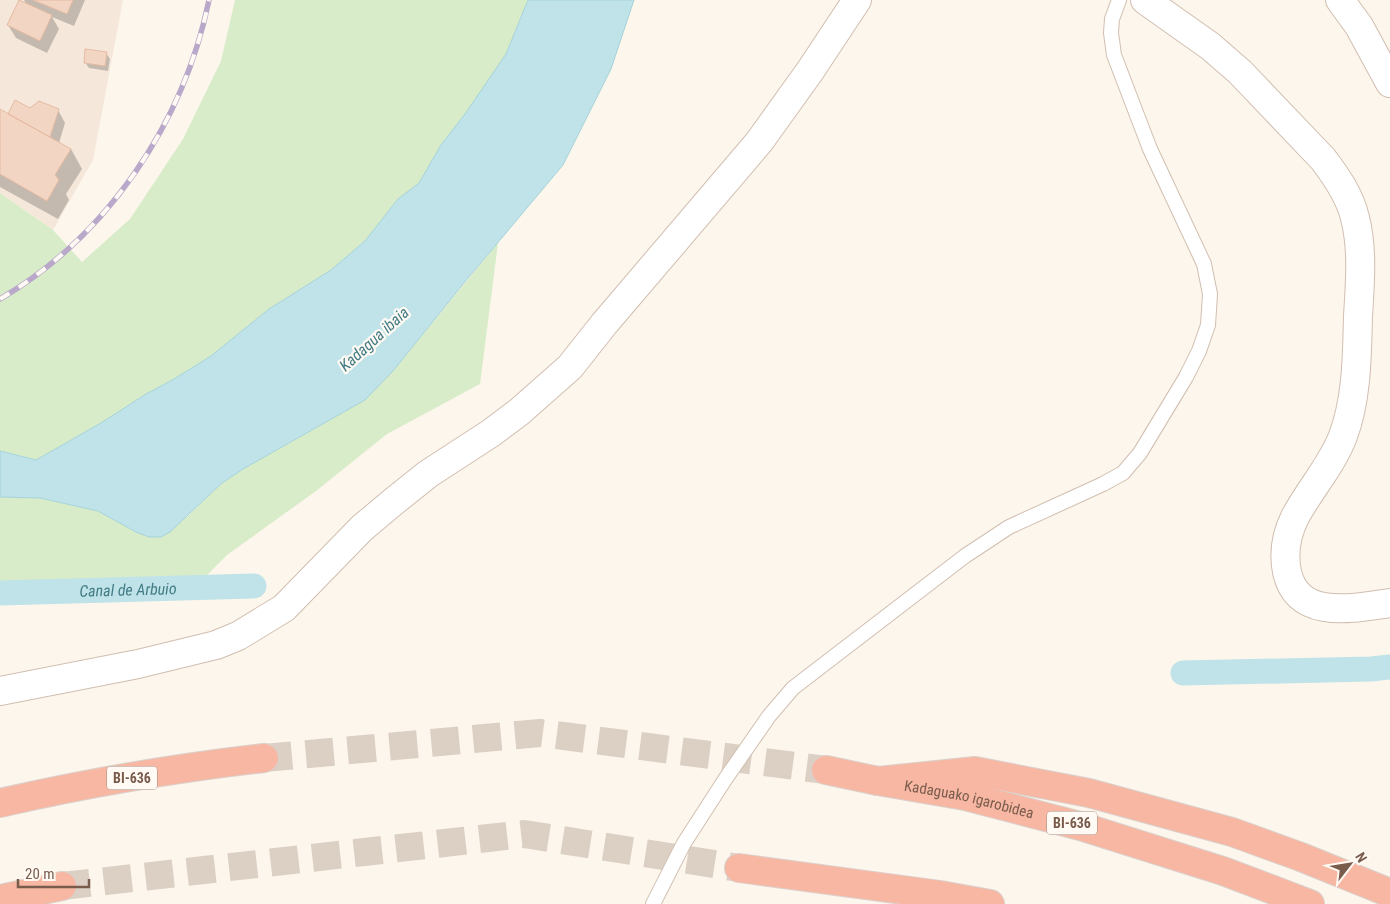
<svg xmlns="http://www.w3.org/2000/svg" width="1390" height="904" font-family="'Roboto Condensed',sans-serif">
	<rect width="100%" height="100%" fill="#fdf6ec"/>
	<!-- residential -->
	<path fill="#f5e8da" d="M0,0H123L93,160L53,230L0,193Z"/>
	<!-- green -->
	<path fill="#d8ecc9" d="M235,0H528L506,54L465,114L441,145L419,183L398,199L365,241L331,270L269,309L211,356L174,379L146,394L101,423L36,460L0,451V193L53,230L82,262L130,219L183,139L221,61Z
		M498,243L480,384L387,434L316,491L227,555L205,577L0,583V496L40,498L98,511L136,532L187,517L222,483L243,469L365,400L393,371Z"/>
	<!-- water -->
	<path fill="#bfe3e8" stroke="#a5d3da" d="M528,0H634L611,69L563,165L464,283L393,371L365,400L243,469L222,483L170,532L161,537H149L136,532L98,511L40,498L0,497V451L36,460L101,423L146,394L174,379L211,356L269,309L331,270L365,241L398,199L419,183L441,145L465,114L506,54Z"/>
	<!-- shadow -->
	<path fill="#0003" d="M24,0H85L74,26L52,17L59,29L47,53L16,38L8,25L26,4Z
		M106,53L110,59L108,71L89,68L85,62Z
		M30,110H58L65,123L59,143L71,149L82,169L66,194L69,200L58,219L0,187V111L8,115Z"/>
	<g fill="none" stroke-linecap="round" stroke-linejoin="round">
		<!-- canal -->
		<g stroke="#bfe3e8" stroke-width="25">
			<path id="s1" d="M0,593L254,586"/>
			<path d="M1183,673L1371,669L1390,667"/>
		</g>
	</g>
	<!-- building -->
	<path fill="#f3d5c3" stroke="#e6bba3" d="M19,0L52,15L40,41L7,25Z
		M33,0H73L67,14Z
		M85,49L107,52L105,66L84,63Z
		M15,100L30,108L39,101L59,109L50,137L8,114Z
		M0,109L71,149L55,175L59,180L47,201L0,174Z"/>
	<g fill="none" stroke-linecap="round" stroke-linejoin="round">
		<!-- motorway-tunnel -->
		<path stroke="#dcd0c4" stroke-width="28" stroke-dasharray="28 14" stroke-linecap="butt" d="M264,758L540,733L826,770
			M62,886L524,834L739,868"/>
		<!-- service casing -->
		<g stroke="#d1beb0" stroke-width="16">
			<path id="service" d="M653,904L684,843L726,778L769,716L793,688L965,556L1009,527L1103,484L1123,473L1140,453L1186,377L1199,351L1208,325L1210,294L1204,264L1150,149L1114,55L1111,33L1112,19L1119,0"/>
		</g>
		<!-- minor casing -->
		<g stroke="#d1beb0" stroke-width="30">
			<path id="minor" d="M1145,0L1210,46L1240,72L1323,159C1336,176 1350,196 1355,218C1363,249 1360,284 1358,316C1357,355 1357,399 1343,436C1332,465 1310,489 1295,517C1286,535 1283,552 1287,572C1298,621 1354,608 1390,603
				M0,691L138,664L216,645L238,636L284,608L362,528L393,502L428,474L491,433L519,412L570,367L604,324L759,142L810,71L857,0"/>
		</g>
		<!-- tertiary casing -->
		<g stroke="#d1beb0" stroke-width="30">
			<path id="tertiary" d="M1340,0L1359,26L1390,83"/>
		</g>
		<!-- motorway casing -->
		<g stroke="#dad1cd" stroke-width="30">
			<g id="motorway">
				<path id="s2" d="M826,770L878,781L965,796L1080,826L1223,871L1310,904"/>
				<path d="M878,781L975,771L1089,793L1232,832L1301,857L1390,893"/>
				<path d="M0,803C87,783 176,768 264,758"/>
				<path d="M739,868L940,895L990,904"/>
				<path d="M0,899L62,886"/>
			</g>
		</g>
		<!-- service -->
		<use href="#service" stroke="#fff" stroke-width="14"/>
		<!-- minor -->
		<use href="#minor" stroke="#fff" stroke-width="28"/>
		<!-- tertiary -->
		<use href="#tertiary" stroke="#fff" stroke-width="28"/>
		<!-- motorway -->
		<use href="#motorway" stroke="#f7b7a3" stroke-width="28"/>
		<!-- rail casing -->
		<g stroke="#b9a8c9" stroke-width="5.5">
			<path id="rail" d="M0,299C108,236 184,122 209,0"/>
		</g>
		<!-- rail -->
		<use href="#rail" stroke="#fffaf3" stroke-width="4" stroke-dasharray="11" stroke-linecap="butt"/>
	</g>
	<g text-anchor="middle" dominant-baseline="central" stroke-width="4.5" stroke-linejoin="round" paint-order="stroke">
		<!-- shield labels -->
		<g fill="#fffaf3" stroke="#a28b7f" stroke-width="1">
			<rect x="107" y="766.5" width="50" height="23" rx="4"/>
			<rect x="1047" y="811.5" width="50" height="23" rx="4"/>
		</g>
		<g font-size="14" font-weight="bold" fill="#7a5c4d">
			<text x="132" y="778">BI-636</text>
			<text x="1072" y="823">BI-636</text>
		</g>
		<!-- street labels -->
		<g font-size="15" fill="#7a5c4d" stroke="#fffaf3">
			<text stroke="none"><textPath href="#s2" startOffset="146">Kadaguako igarobidea</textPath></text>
		</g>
		<!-- water labels -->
		<g font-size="16" font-style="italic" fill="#437c86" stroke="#fffaf3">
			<text transform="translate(374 339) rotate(-42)">Kadagua ibaia</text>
			<text stroke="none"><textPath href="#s1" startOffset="128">Canal de Arbuio</textPath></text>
		</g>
	</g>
	<!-- north arrow -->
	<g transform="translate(1350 864) rotate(59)" stroke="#fffaf3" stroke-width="4" paint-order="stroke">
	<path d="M0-4L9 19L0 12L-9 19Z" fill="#7a5c4d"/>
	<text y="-8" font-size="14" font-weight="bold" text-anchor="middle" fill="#7a5c4d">N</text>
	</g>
	<!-- scale -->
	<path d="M18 879v8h71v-8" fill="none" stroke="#7a5c4d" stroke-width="2.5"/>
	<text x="25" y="879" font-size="15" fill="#7a5c4d" stroke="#fffaf3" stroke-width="4" paint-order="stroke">20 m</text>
</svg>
